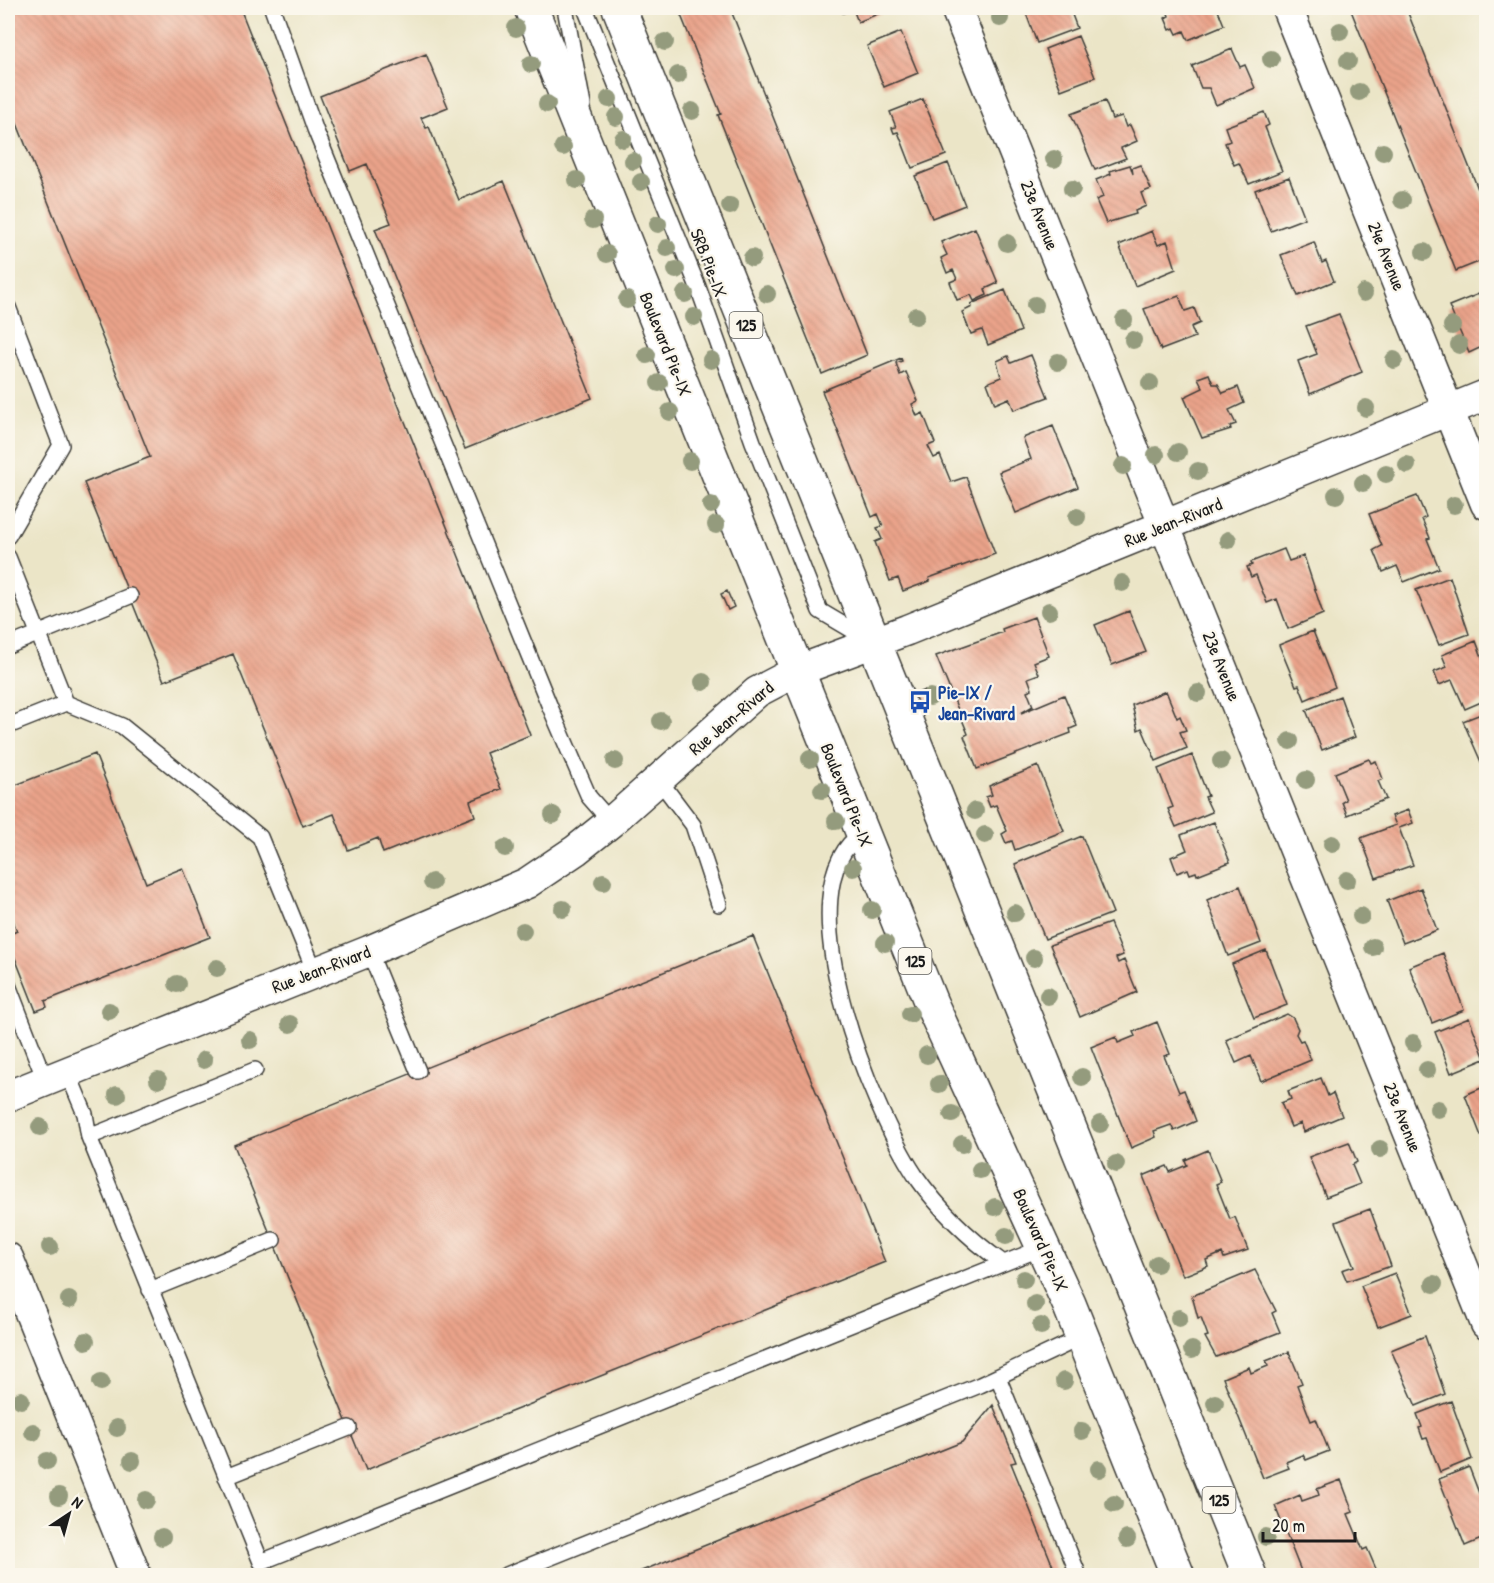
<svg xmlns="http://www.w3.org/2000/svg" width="1494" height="1583" font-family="'Patrick Hand',sans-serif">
	<defs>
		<pattern id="building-back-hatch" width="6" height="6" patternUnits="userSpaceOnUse" patternTransform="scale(1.5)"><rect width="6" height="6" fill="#eaa38a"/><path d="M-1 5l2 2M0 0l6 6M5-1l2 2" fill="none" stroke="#c88c76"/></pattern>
	</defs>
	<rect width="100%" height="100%" fill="#fbf7ec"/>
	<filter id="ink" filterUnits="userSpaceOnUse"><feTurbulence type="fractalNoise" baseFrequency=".0167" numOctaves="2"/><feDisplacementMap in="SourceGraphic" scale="12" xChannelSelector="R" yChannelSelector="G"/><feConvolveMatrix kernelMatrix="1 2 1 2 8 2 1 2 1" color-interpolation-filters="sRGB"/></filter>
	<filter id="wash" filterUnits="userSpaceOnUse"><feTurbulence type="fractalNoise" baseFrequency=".008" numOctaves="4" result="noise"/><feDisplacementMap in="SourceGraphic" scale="24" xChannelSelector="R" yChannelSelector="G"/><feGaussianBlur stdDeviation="1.35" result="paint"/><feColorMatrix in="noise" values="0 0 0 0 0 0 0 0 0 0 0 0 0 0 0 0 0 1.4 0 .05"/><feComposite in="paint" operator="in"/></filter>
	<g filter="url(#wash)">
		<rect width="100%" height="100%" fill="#ebe5c7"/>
		<g id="blocks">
			<!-- building -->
			<path fill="url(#building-back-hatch)" d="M8,8H240L530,735L486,753L501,789L470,801L475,816L383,853L378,838L348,850L334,814L303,826L233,654L164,681L84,483L150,457L8,101Z
				M678,8H730L867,355L822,374L718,115L721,114Z
				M841,8H890V9L858,22L853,9L843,13Z
				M1024,8H1074L1075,11L1071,12L1077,28L1037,43Z
				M1166,8H1217L1224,25L1188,40L1184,31L1177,34L1174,28L1170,30L1165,18L1169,16Z
				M1350,8H1406L1486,209V259L1456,271Z
				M901,32L918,73L884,87L867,46Z
				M1078,36L1095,77L1061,90L1045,49Z
				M1232,49L1240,67L1245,65L1255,88L1216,105L1209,88H1201L1192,66Z
				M426,54L448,107L421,118L426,128L429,127L459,200L504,181L592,398L465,449L375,229L391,223L367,164L350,171L320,96Z
				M923,99L946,155L912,168L898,132L894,133L892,128L896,127L890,112Z
				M1105,101L1112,119L1122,116L1126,127L1130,125L1137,141L1121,148L1126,158L1095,170L1071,114Z
				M1264,112L1269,125L1265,127L1282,171L1249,184L1239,163L1234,165L1225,143L1230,141L1225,127Z
				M948,163L965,205L932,218L915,176Z
				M1130,165L1133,174L1132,168L1140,165L1151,189L1141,193L1146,206L1135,211L1136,214L1106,223L1096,200L1103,197L1096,180L1111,174L1110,171Z
				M1289,177L1305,218L1271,231L1255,190Z
				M975,228L998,283L985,289L987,295L974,301L971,295L957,300L950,282L957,279L953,270L947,273L941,258L947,255L941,242Z
				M1152,231L1158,245L1167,241L1176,269L1135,286L1119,245Z
				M1314,242L1322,263L1326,261L1334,281L1298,296L1281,255Z
				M1005,290L1021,331L988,345L982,330L971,334L962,312L972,307L971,304Z
				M1486,291V345L1469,353L1449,306Z
				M1179,296L1185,311L1194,308L1200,323L1191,327L1195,337L1161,350L1144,309Z
				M1339,314L1362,372L1310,394L1298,361L1317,354L1306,326Z
				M1031,355L1048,397L1014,410L1009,398L995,404L987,383L1001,377L997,361L1008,356L1011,363Z
				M901,358L902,361L896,363L900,375L906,372L918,401L912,404L917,416L923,413L935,443L928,446L934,458L940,455L951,482L966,477L995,554L929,578L930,581L903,591L898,578L890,581L875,542L882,539L877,528L883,526L878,514L872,517L822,391Z
				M1209,374L1213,384H1218L1223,393L1238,387L1244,403L1229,410L1236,424L1230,426L1231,429L1202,438L1184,397L1203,388L1198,378Z
				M1053,426L1078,487L1016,513L999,472L1031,459L1023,438Z
				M1417,496L1426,517L1422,519L1430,538L1427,539L1439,568L1404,582L1397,566L1383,572L1374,550L1382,546L1369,514Z
				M1284,549L1289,561L1304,556L1323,614L1288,629L1277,599L1267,603L1256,575L1251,577L1247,567L1252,565L1251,562Z
				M1450,577L1469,634L1439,645L1416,590Z
				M727,591L734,607L728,610L721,594Z
				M1129,611L1146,652L1112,665L1095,625Z
				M1034,617L1049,656L1034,662L1039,674L1028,678L1032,689L1027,691L1033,706L1021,713L1064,695L1077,726L1070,729L1071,733L977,769L964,736L968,734L936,656L1003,632L1002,629Z
				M1313,631L1335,687L1305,700L1299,685L1296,686L1279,645Z
				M1476,641L1486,668V700L1465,709L1452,680L1439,685L1434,672L1447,667L1442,655Z
				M925,690L931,702L926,704L920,692Z
				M1166,691L1177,718L1180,716L1186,730L1180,732L1187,748L1156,761L1142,728L1138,730L1132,705Z
				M1340,696L1355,737L1322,750L1306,710Z
				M1486,712V759L1481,762L1463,721Z
				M95,754L146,883L183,868L210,937L45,1001L47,1007L36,1011L8,940V935L17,931L8,907V788Z
				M1192,755L1208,796L1205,797L1212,812L1176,827L1168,809L1173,807L1158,769Z
				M1369,759L1371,763L1376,761L1383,779L1378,781L1386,799L1347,815L1342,802L1346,800L1335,773Z
				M1038,766L1064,831L1015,850L1012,841L1006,843L1002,834L1007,831L996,805L990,807L986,797L992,795L989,786Z
				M1408,810L1413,823L1399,828L1413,865L1376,878L1361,838L1396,825L1392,816Z
				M1214,822L1230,862L1197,875L1196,872L1190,874L1188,869L1177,873L1171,857L1187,850L1181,835Z
				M1082,836L1113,913L1045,939L1015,864Z
				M1240,886L1261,943L1228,956L1207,900Z
				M1421,888L1437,930L1403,943L1387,901Z
				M1110,923L1123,955L1116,958L1118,963L1124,960L1137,992L1080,1017L1050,945Z
				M753,936L885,1262L366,1470L234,1145Z
				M1266,950L1287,1005L1254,1018L1232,964Z
				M1443,953L1464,1010L1432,1023L1409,967Z
				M1287,1014L1293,1018L1298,1029L1296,1034L1300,1041L1303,1040L1311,1060L1261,1081L1251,1056L1236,1063L1226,1040Z
				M1469,1018L1485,1059L1451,1073L1435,1032Z
				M1157,1022L1170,1054L1164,1056L1179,1092L1184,1090L1196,1121L1174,1131L1171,1125L1154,1131L1156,1137L1131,1148L1091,1047L1116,1037L1118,1043L1135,1036L1133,1032Z
				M1321,1078L1328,1096L1333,1093L1342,1116L1304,1132L1301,1123L1291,1127L1281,1103L1291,1099L1288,1091Z
				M1486,1086V1133L1481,1136L1465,1095Z
				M1349,1142L1357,1162L1352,1165L1360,1184L1326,1197L1309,1157Z
				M1208,1150L1221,1182L1216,1184L1230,1219L1235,1217L1248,1250L1224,1258L1222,1253L1206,1260L1208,1266L1183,1276L1143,1176L1167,1166L1170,1172L1187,1165L1185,1160Z
				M1370,1209L1391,1266L1347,1281L1342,1270L1354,1266L1336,1222Z
				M1255,1270L1276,1311L1272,1313L1280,1332L1216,1357L1205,1337L1208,1336L1201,1317L1198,1318L1192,1296Z
				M1395,1273L1412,1314L1378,1327L1361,1286Z
				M1425,1336L1445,1394L1416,1406L1391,1350Z
				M1289,1352L1302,1383L1297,1385L1311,1421L1316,1419L1329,1451L1306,1460L1303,1455L1286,1462L1289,1468L1263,1478L1223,1378L1249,1367L1251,1373L1268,1366L1266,1361Z
				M1451,1401L1472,1459L1440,1472L1427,1438L1423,1439L1419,1428L1422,1427L1417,1414Z
				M993,1405L1016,1462L1011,1463L1057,1576H629L962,1442Z
				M1469,1467L1479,1493L1483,1492L1486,1500V1537L1465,1546L1439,1479Z
				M1341,1480L1353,1512L1348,1514L1363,1550L1367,1548L1379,1576H1303L1275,1506L1300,1495L1302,1501L1319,1495L1317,1489Z"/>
		</g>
	</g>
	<g filter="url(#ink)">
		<use href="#blocks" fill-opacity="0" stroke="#3b3a36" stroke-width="1.5"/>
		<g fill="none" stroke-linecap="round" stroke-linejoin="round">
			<!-- service casing -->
			<g stroke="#3b3a36" stroke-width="18">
				<path id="service" d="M272,8L315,129L550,707L589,797L611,822
					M565,8L583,105
					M585,8L698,287L753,442L820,611L869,640
					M8,307L61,445L8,536
					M8,557L66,703L122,726L260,837L315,972
					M8,646L130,596
					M8,726L66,703
					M659,780L693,825L719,904
					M863,833C779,885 873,1112 915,1175C939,1209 968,1238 1002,1262
					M369,951L418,1071
					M8,985L45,1080
					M67,1071L85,1114L89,1137L261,1562L1044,1247
					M89,1137L255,1070
					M150,1290L273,1240
					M998,1377L1079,1576
					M226,1477L349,1428
					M504,1576L980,1385L1082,1337"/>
			</g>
			<!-- minor casing -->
			<g stroke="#3b3a36" stroke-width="33">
				<path id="minor" d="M956,8L1486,1324
					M1287,8L1486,504
					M8,1096L369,951L527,883L576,850L611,822L757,692L797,671L907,630L1486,395
					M8,1258L136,1576"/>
			</g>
			<!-- primary casing -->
			<g stroke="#3b3a36" stroke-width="36">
				<path id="primary" d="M531,8L931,1003L1069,1304L1178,1576
					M619,8L1250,1576"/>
			</g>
			<!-- service -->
			<use href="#service" stroke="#fff" stroke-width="15"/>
			<!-- minor -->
			<use href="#minor" stroke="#fff" stroke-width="30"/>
			<!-- primary -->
			<use href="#primary" stroke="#fff" stroke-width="33"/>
		</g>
		<!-- trees -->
		<g fill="#949b7d">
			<circle cx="1000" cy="18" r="9"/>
			<circle cx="516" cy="28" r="9"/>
			<circle cx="1340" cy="31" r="9"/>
			<circle cx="665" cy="42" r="9"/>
			<circle cx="1271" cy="59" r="9"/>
			<circle cx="1348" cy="61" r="9"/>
			<circle cx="531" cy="64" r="9"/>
			<circle cx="678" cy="75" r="9"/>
			<circle cx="1359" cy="92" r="9"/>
			<circle cx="609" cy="99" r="9"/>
			<circle cx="547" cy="104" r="9"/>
			<circle cx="692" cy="111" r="9"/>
			<circle cx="616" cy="117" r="9"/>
			<circle cx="623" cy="139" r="9"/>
			<circle cx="563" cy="147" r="9"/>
			<circle cx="1383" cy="152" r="9"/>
			<circle cx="1054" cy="159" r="9"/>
			<circle cx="633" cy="161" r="9"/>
			<circle cx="577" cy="180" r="9"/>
			<circle cx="641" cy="182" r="9"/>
			<circle cx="1072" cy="189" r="9"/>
			<circle cx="1402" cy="200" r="9"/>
			<circle cx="730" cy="206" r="9"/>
			<circle cx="593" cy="220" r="9"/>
			<circle cx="658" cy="224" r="9"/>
			<circle cx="1007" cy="243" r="9"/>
			<circle cx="667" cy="248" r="9"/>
			<circle cx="1424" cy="252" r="9"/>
			<circle cx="607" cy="254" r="9"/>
			<circle cx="752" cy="258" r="9"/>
			<circle cx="676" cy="270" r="9"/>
			<circle cx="1364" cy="293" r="9"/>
			<circle cx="685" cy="294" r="9"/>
			<circle cx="767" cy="294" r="9"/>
			<circle cx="627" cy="300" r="9"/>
			<circle cx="1035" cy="305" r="9"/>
			<circle cx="916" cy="316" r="9"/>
			<circle cx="694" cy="317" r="9"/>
			<circle cx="1124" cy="320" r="9"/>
			<circle cx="1452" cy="326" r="9"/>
			<circle cx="1133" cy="340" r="9"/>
			<circle cx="1459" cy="345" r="9"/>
			<circle cx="647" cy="355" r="9"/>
			<circle cx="711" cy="360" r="9"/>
			<circle cx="1394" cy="360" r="9"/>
			<circle cx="1058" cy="362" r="9"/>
			<circle cx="659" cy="383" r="9"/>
			<circle cx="1150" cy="383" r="9"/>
			<circle cx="1366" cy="408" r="9"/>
			<circle cx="670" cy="412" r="9"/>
			<circle cx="1178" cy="452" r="9"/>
			<circle cx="1156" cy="455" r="9"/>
			<circle cx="690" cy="461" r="9"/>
			<circle cx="1407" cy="465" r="9"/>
			<circle cx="1123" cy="466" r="9"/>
			<circle cx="1198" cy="471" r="9"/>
			<circle cx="1386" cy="474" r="9"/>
			<circle cx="1363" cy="483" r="9"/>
			<circle cx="1336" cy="495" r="9"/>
			<circle cx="711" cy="505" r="9"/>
			<circle cx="1454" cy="505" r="9"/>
			<circle cx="1077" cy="517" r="9"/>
			<circle cx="716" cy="525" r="9"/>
			<circle cx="1228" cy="540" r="9"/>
			<circle cx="1122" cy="583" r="9"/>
			<circle cx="1049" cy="611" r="9"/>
			<circle cx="703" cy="682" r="9"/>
			<circle cx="1198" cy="693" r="9"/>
			<circle cx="930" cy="697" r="9"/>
			<circle cx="661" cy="721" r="9"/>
			<circle cx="1290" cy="741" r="9"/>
			<circle cx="810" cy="759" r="9"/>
			<circle cx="615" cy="761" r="9"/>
			<circle cx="1221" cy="761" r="9"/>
			<circle cx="1306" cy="780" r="9"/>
			<circle cx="822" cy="790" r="9"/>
			<circle cx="975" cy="811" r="9"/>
			<circle cx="553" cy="815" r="9"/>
			<circle cx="836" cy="821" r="9"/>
			<circle cx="985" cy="835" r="9"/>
			<circle cx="1332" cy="844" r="9"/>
			<circle cx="505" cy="848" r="9"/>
			<circle cx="853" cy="868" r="9"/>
			<circle cx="1347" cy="880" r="9"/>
			<circle cx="432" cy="882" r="9"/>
			<circle cx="603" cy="882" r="9"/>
			<circle cx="563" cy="909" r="9"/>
			<circle cx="872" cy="910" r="9"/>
			<circle cx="1015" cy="913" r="9"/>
			<circle cx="1361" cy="916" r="9"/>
			<circle cx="523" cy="931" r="9"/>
			<circle cx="885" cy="943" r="9"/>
			<circle cx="1373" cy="947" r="9"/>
			<circle cx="1034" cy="958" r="9"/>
			<circle cx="217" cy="968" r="9"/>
			<circle cx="177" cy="984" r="9"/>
			<circle cx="1048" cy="996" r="9"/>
			<circle cx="109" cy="1011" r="9"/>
			<circle cx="910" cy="1014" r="9"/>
			<circle cx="290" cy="1024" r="9"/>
			<circle cx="250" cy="1040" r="9"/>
			<circle cx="1413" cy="1043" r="9"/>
			<circle cx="927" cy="1055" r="9"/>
			<circle cx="204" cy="1060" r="9"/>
			<circle cx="1427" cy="1070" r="9"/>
			<circle cx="1082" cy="1077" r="9"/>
			<circle cx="158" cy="1080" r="9"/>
			<circle cx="939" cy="1084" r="9"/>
			<circle cx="117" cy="1095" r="9"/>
			<circle cx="1438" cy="1109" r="9"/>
			<circle cx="952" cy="1114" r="9"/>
			<circle cx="1100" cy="1124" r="9"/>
			<circle cx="40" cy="1127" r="9"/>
			<circle cx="962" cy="1144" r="9"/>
			<circle cx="1380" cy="1149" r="9"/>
			<circle cx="1116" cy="1164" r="9"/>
			<circle cx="980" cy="1170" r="9"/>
			<circle cx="995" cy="1207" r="9"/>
			<circle cx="1006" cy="1236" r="9"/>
			<circle cx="50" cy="1247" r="9"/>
			<circle cx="1157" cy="1264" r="9"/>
			<circle cx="1024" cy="1279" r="9"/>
			<circle cx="1434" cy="1284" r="9"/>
			<circle cx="69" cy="1300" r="9"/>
			<circle cx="1035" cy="1304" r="9"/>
			<circle cx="1179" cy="1318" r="9"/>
			<circle cx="1041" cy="1326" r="9"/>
			<circle cx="86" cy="1341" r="9"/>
			<circle cx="1192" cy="1350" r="9"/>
			<circle cx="1064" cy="1381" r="9"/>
			<circle cx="101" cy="1382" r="9"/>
			<circle cx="21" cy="1400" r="9"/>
			<circle cx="1215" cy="1403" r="9"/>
			<circle cx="117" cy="1428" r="9"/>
			<circle cx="1082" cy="1431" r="9"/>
			<circle cx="33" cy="1432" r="9"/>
			<circle cx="47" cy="1461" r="9"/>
			<circle cx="132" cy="1461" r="9"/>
			<circle cx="1099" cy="1469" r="9"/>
			<circle cx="59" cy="1496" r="9"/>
			<circle cx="146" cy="1500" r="9"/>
			<circle cx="1114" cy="1504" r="9"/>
			<circle cx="162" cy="1537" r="9"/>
			<circle cx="1266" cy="1537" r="9"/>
			<circle cx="1127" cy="1539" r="9"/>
		</g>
	</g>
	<!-- icons -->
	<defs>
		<g id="bus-bare" transform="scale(1.8)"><path d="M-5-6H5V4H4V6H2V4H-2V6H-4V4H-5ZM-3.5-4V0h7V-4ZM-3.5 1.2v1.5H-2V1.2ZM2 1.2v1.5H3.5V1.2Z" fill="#1a4fb4" stroke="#fbf7ec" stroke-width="2.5" paint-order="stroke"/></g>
	</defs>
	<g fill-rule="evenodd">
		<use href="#bus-bare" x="920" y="702"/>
	</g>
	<g text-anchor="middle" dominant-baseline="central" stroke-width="4.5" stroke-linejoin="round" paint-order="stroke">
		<!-- shield labels -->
		<g fill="#fbf7ec" stroke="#5f5e5a" stroke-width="1.5">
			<rect x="729.5" y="312" width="33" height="26" rx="4.5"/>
			<rect x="898.5" y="948" width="33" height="26" rx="4.5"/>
			<rect x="1202.5" y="1487" width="33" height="26" rx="4.5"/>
		</g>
		<g font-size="16" font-weight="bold" fill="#1c1c1c">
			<text x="746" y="325">125</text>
			<text x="915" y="961">125</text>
			<text x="1219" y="1500">125</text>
		</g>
		<!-- street labels -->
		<g font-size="18" fill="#1c1c1c" stroke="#fbf7ec">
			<text transform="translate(1040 215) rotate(68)">23e Avenue</text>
			<text transform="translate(1387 256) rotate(68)">24e Avenue</text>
			<text transform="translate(709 263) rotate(69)">SRB Pie-IX</text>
			<text transform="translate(666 344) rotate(68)">Boulevard Pie-IX</text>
			<text transform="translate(1173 522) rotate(-22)">Rue Jean-Rivard</text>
			<text transform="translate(1222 666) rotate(68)">23e Avenue</text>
			<text transform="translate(731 718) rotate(-40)">Rue Jean-Rivard</text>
			<text transform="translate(847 795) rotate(68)">Boulevard Pie-IX</text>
			<text transform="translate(321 969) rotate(-21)">Rue Jean-Rivard</text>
			<text transform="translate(1403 1117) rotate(68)">23e Avenue</text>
			<text transform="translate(1041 1240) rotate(66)">Boulevard Pie-IX</text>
		</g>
		<!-- transit labels -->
		<g font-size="18" font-weight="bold" fill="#164399" stroke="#fbf7ec" text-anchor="start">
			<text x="938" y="692">Pie-IX /<tspan x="938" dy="21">Jean-Rivard</tspan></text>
		</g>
	</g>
	<!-- margin -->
	<rect width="1494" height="1583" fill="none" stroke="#fbf7ec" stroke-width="30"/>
	<!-- north arrow -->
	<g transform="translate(69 1514) rotate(36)" stroke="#fbf7ec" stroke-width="4.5" paint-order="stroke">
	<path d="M0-4.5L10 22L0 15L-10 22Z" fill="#1c1c1c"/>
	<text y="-9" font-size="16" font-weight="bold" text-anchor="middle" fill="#1c1c1c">N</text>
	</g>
	<!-- scale -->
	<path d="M1263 1532v9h92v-9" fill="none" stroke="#1c1c1c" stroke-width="3"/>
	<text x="1272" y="1532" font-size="18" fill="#1c1c1c" stroke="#fbf7ec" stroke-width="4.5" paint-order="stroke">20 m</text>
</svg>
